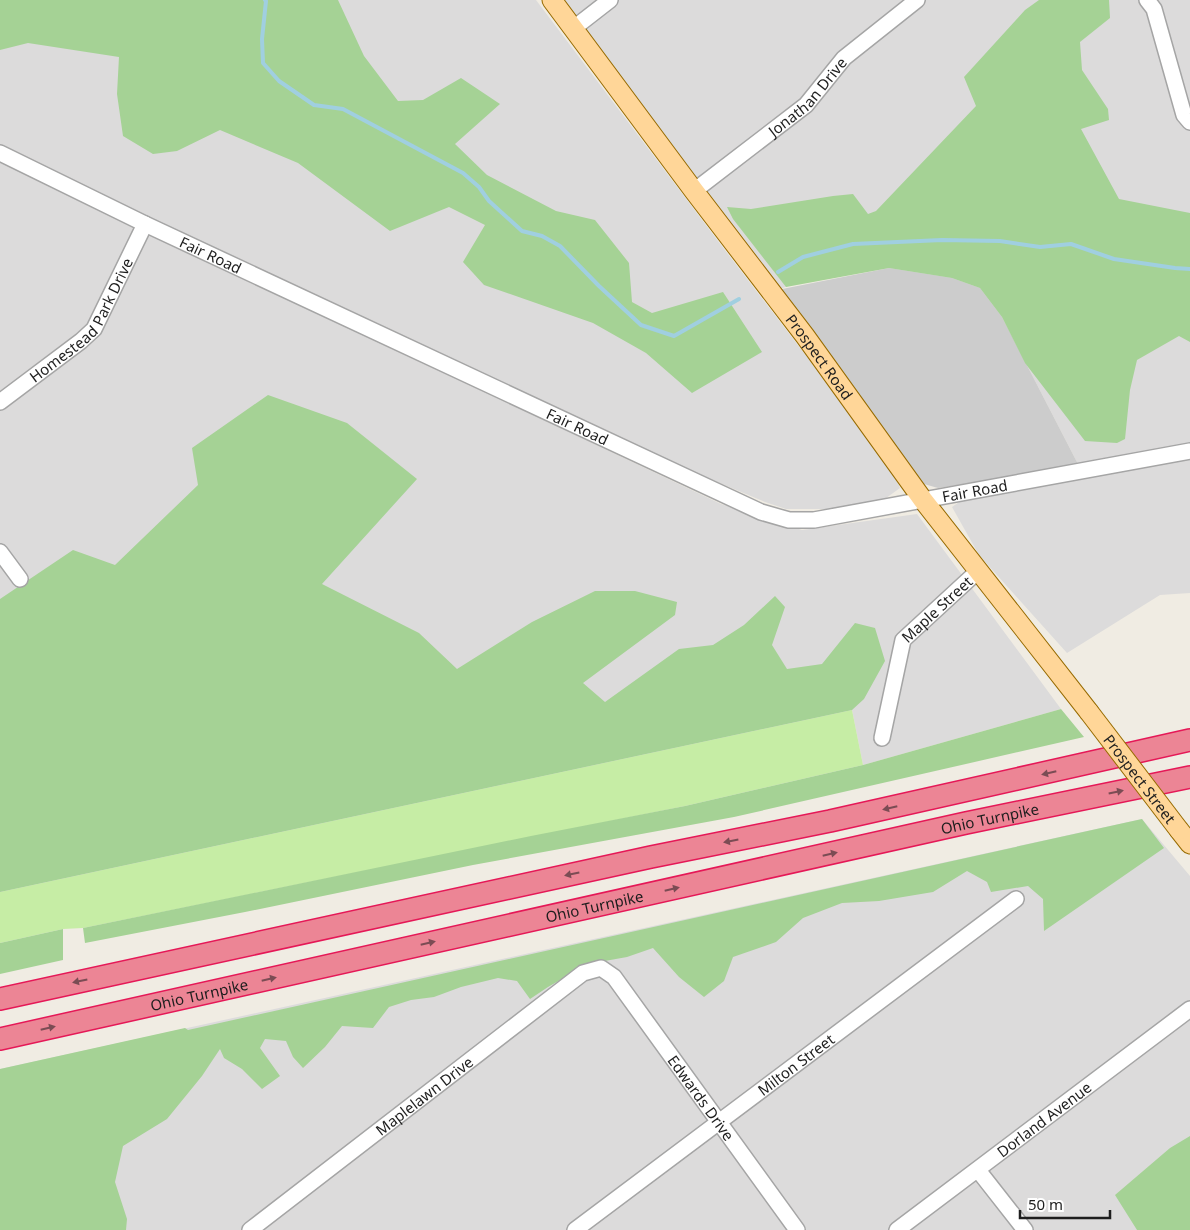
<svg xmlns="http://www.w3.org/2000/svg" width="1190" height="1230" font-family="'Noto Sans',sans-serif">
	<rect width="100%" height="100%" fill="#f0ece3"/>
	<!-- residential -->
	<path fill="#dcdbdb" d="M0,0H536L718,241L850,413L894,473L900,488L882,501L849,509H786L765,502L674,464L0,147Z
		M559,0H1190V445L1079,466L1002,317L889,268L794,284L777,290Z
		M0,162L721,504L802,530L917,514L1061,709L863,765L852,710L0,892Z
		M1190,457V593L1160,595L1067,653L979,555L952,507L965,498Z
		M1142,819L1190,876V1230H0V1069Z"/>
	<!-- religious -->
	<path fill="#ccc" d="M889,268L952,278L980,288L1002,317L1079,466L938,488L924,484L833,361L777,290Z"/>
	<!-- grass -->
	<path fill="#c6eda5" d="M852,710L863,765L685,806L83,928L63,929L0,943V892Z"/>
	<!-- forest -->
	<path fill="#a5d295" d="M0,0H338L364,56L398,101L423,100L461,78L500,104L455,144L487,175L556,211L595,220L629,263L632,302L652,313L723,292L762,352L692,393L646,353L593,323L484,285L463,262L485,225L449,207L390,231L298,163L220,130L177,151L153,154L123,136L117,94L119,57L28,43L0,50Z
		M1039,0H1109L1110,18L1080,42L1082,70L1108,109L1109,120L1081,129L1119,199L1190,213V342L1179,336L1137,360L1130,390L1125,439L1117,443L1085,441L1025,363L1002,317L980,288L952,278L889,268L786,287L733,219L727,207L751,209L833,196L853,194L868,214L876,211L976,106L964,77L1025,10Z
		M268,395L347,423L417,479L322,584L419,633L457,669L532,622L595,591H635L677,602L675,615L583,683L605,702L679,649L713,645L744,625L775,596L785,607L772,645L787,669L822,664L855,623L875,628L885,661L864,699L852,710L0,892V599L73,550L115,565L198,485L192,448Z
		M1061,709L1084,737L734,817L473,865L245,912L85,943L83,928L531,836L685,806L863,765Z
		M1142,819L1164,848L1044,931L1043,899L1028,886L991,892L987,882L967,871L933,892L879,901L842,903L803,918L776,942L733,957L724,981L704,997L679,977L653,948L627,957L588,964L548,987L530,999L517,981L498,978L461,987L434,997L411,1000L389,1007L373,1028L342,1026L325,1047L303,1068L293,1057L286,1041L265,1039L260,1048L280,1076L262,1089L242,1069L224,1058L220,1049L202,1076L167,1119L123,1146L115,1182L127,1219L126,1230H0V1069L185,1028L188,1030Z
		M63,929V960L0,974V943Z
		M1190,1136V1230H1137L1115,1195L1170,1148Z"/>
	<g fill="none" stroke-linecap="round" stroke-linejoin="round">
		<!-- stream -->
		<path stroke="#a0cfe0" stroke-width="4" d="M265,0L266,1L262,39L263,63L279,81L314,105L343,109L463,173L479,187L489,201L522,231L542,236L560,246L599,286L641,325L674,336L739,299
			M778,272L803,257L853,244L942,240L1000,241L1040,247L1071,244L1114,259L1175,268L1190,269"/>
		<!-- minor casing -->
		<g stroke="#a5a5a5" stroke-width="18">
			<g id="minor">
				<path d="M1147,0L1154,9L1184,115L1190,122"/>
				<path d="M574,28L610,0"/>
				<path id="s1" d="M0,153L145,224L761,512L789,520H814L1190,451"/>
				<path id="s2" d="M694,191L806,105L844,58L917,0"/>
				<path id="s3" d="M0,402L81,341L94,329L145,224"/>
				<path d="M0,552L20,579"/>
				<path id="s4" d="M882,738L903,640L978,571"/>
				<path d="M978,1170L1025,1230"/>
				<path id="s5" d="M250,1230L583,973L601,968L614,977L797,1230"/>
				<path id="s6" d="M575,1230L1016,899"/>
				<path id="s7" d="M897,1230L1190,1009"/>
			</g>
		</g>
		<!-- major casing -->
		<g stroke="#976b00" stroke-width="21">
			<g id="major">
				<path id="s8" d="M552,0L694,191L805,336L923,500L1089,712"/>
				<path d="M1179,830L1190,844"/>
			</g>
		</g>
		<!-- highway casing -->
		<g stroke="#e51857" stroke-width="24">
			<g id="highway">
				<path d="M0,999L651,857L830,821L1190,740"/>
				<path id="s9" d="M0,1039L966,823L1190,777"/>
			</g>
		</g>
		<!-- minor -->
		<use href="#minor" stroke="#fff" stroke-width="15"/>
		<!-- major -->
		<use href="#major" stroke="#ffd698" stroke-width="19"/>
		<!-- highway -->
		<use href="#highway" stroke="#ec8595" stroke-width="21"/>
		<!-- major-bridge casing -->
		<g stroke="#976b00" stroke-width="21" stroke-linecap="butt">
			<g id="major-bridge">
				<path id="s10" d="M1089,712L1179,830"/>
			</g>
		</g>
		<!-- major-bridge -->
		<use href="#major-bridge" stroke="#ffd698" stroke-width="19"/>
	</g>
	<!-- one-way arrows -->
	<defs><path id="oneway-solid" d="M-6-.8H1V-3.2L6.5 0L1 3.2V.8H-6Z" transform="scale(1.25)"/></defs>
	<g fill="#7b4c54">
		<use href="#oneway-solid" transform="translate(1049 773) rotate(167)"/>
		<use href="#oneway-solid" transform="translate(1116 792) rotate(-12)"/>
		<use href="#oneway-solid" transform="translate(890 808) rotate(167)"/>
		<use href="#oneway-solid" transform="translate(731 841) rotate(169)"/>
		<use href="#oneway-solid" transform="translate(830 854) rotate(-13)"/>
		<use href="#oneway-solid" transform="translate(572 874) rotate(168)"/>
		<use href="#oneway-solid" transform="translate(672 889) rotate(-13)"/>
		<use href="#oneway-solid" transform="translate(428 943) rotate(-13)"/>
		<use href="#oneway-solid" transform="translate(269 979) rotate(-13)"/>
		<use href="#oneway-solid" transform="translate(80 981) rotate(168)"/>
		<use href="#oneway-solid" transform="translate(48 1028) rotate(-13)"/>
	</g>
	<g text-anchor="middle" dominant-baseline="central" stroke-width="4.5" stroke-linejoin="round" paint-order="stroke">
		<!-- street labels -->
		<g font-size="15" fill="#1e1e1e" stroke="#fff">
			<text stroke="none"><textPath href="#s2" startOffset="148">Jonathan Drive</textPath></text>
			<text stroke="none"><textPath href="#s1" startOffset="234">Fair Road</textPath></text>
			<text stroke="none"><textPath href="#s3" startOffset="118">Homestead Park Drive</textPath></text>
			<text stroke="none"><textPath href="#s8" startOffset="446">Prospect Road</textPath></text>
			<text stroke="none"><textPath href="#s1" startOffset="639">Fair Road</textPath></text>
			<text stroke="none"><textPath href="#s1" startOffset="1059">Fair Road</textPath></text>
			<text stroke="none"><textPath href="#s4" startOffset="146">Maple Street</textPath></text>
			<text stroke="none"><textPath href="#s10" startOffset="84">Prospect Street</textPath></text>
			<text stroke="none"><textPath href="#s9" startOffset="1014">Ohio Turnpike</textPath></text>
			<text stroke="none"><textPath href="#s9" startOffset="609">Ohio Turnpike</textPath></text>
			<text stroke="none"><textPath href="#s9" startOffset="204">Ohio Turnpike</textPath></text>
			<text stroke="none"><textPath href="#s6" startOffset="276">Milton Street</textPath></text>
			<text stroke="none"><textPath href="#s5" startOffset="220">Maplelawn Drive</textPath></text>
			<text stroke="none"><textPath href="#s5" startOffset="604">Edwards Drive</textPath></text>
			<text stroke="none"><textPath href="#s7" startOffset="184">Dorland Avenue</textPath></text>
		</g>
	</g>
	<!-- scale -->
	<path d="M1020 1210v8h90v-8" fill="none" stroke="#1e1e1e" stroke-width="2.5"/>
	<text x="1028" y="1210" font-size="15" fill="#1e1e1e" stroke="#ffffff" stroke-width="4" paint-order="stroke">50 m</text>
</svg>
